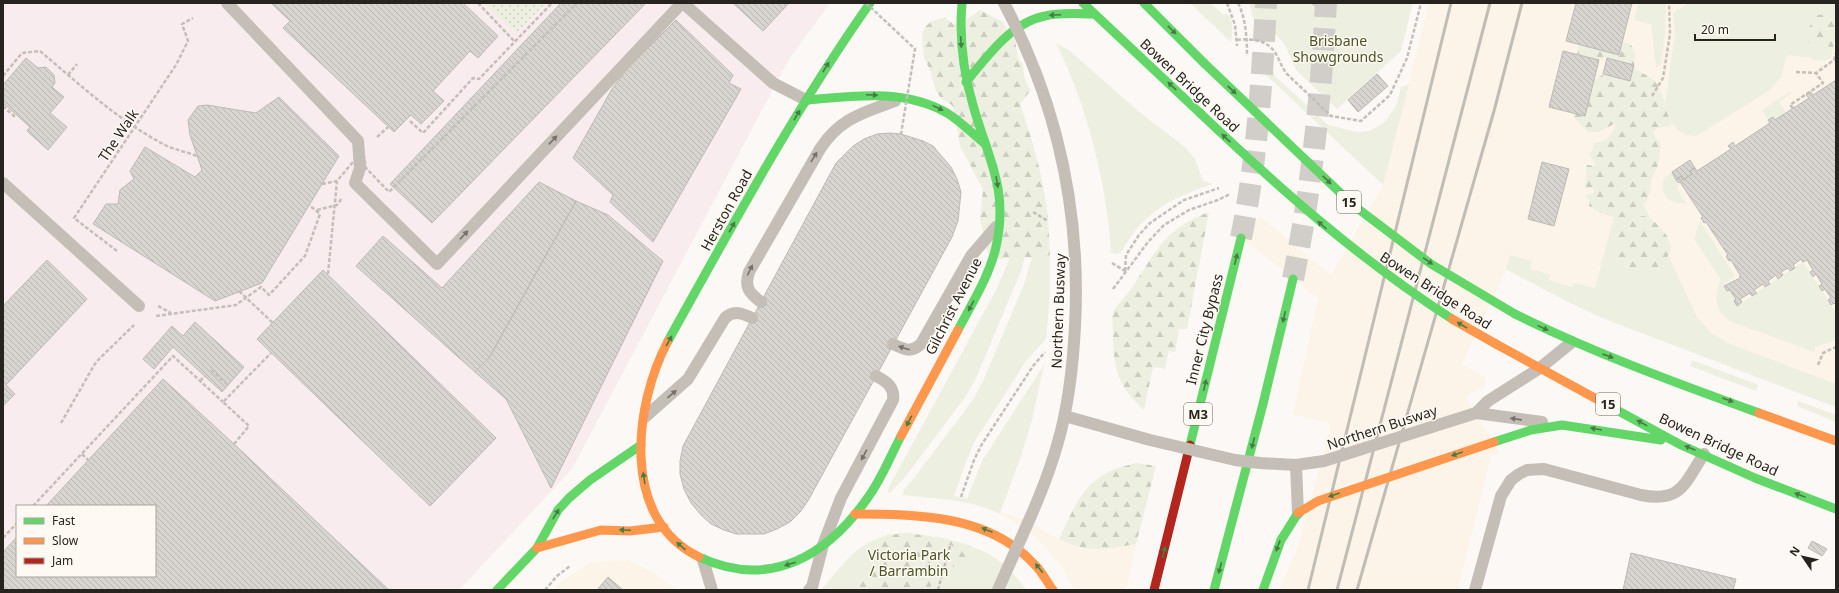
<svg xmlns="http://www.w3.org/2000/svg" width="1839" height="593" font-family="'Noto Sans',sans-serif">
	<defs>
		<pattern id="forest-firs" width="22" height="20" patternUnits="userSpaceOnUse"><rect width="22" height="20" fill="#edefe1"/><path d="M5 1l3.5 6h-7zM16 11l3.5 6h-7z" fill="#cbcdc1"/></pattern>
		<pattern id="garden-dots" width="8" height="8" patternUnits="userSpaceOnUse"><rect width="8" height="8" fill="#edefe1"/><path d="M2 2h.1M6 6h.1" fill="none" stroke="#cbcdc1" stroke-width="1.8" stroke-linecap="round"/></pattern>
		<pattern id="building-back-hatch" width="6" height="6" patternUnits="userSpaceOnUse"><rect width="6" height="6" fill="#d8d5d1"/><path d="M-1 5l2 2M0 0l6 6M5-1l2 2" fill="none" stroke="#b9b7b3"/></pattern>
	</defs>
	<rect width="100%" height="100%" fill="#fbf8f5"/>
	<!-- built -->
	<path fill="#fcf4e8" d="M1429,3H1836V407L1605,319L1568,302L1506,270L1462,364L1484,377L1486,384L1484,388L1465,396L1500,453L1491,456L1458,590H1279L1299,544L1331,424L1293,414L1318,298L1236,234L1261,217L1331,275L1383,185Z
		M993,511L1016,517L1038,527L1071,546L1094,551L1136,544L1126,590H1074L1062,567L1048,550L1031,534L1013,521Z
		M629,560L657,575L677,590H553L559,583L592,562Z"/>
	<!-- education -->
	<path fill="#f9ecee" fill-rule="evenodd" d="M3,3H830L789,59L572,469L459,590H3ZM17,506H155V576H17Z"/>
	<!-- green -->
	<path fill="#edefe1" d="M1190,3H1210L1224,15L1226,13C1235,20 1232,32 1231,42Z
		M1249,3H1413L1401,51L1337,109L1297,71C1293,65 1292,60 1289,54C1283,37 1271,30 1255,24Z
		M1638,3H1666L1665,34L1661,64L1656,67L1651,24L1634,20Z
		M1688,3H1836V13L1816,16L1814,21L1813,44H1824L1833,49L1831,58L1825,61L1812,60V58L1787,55L1781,77L1770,90L1696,136C1678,137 1668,121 1665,104L1675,34L1673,13Z
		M1056,43L1070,51L1138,111L1186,148L1195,159L1203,181L1213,184C1189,192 1163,202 1145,220C1135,229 1128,241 1121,252L1117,254L1111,253C1108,187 1086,102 1056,43Z
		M1259,56L1268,62L1276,77L1328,125L1357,132L1370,131L1385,122L1397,104L1401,87L1409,84L1383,185L1261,70Z
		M1791,91L1792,93L1779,102L1786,113L1775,120L1773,117L1768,120L1762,110Z
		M1672,172L1679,183L1677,189L1687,204C1670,204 1659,196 1664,178Z
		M1642,202L1651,220L1647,217L1618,230L1617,246L1606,259L1608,261L1622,259L1628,268L1661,262L1668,255L1697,317L1711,333L1728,343L1836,384V407L1605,319L1568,302L1506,269L1510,255L1532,261L1530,269L1551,275L1549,280L1572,287L1574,283L1595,288L1614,216Z
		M1700,221L1735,276L1724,284L1727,291L1730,290L1736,299L1734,301L1737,306L1803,262L1836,313V340L1815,347L1814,352L1729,321C1715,309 1713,296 1721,280L1694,239Z
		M1050,255V293L1046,339L1026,361L975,441L967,459L954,496L967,499L982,461L1044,365L1032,420L1021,456L1000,513L973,504L952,500L903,495L904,489L911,482L973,400L983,381L1023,287L1032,258Z
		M1022,256H1025L1021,271L976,378L966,396L905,477L890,493L888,492L889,487L996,290L1010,258Z
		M1692,360L1758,385L1756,391L1690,366Z
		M1798,401L1836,415V422L1797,406Z
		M907,533C958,541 995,544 1026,590H821C849,558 861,535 907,533Z"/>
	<!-- forest -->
	<path fill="url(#forest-firs)" d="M980,10L1003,22L1015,40L1018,58L1023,64L1024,76L1030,91L1020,104C1032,138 1042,173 1047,209C1049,224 1049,240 1050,255L1035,259L1022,256L1014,258L1000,259L988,254L980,219L983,189L960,146L953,106L941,98L936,91L930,70L924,58L922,33L926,26L932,21L945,17L953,24L962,23Z
		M1836,13V32L1833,49L1824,44H1813L1804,40V35L1816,16L1818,15Z
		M1623,42C1636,44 1636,54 1634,65L1607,58L1599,60L1577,54L1579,44L1619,55Z
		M1636,69C1641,73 1647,75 1652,79C1665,89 1664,111 1672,124C1666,128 1660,126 1654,130V135L1661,144L1658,165L1651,181V189L1646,202L1642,205L1637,206C1626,227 1604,215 1589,206L1590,201L1586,197L1587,194H1593L1594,192L1592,187L1587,189L1585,188C1587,180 1584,173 1587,165L1596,166L1590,155L1595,143C1607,142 1613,134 1616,123L1599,132H1588L1574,118L1573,110L1590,81L1597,79L1603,74Z
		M1209,212L1187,329H1179L1175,352L1169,351L1165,369L1153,367L1144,410C1117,386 1113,367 1113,331C1113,326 1111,315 1114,310C1117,305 1127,295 1131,289C1155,253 1165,228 1209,212Z
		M1639,216C1642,216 1646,216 1649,218C1657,223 1675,240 1670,252C1668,258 1662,260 1660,268C1642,271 1634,276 1622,259L1608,261L1606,259L1617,246L1618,230L1621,223Z
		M1137,463L1156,466L1136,544C1104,549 1089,555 1059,539C1079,497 1087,473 1137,463Z
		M907,533L942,538L970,545C972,560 966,572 951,576L957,547L944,544L936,574L929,590H857C870,573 875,553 887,535Z"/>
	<!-- garden -->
	<path fill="url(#garden-dots)" d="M484,3H543L544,5L516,33Z"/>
	<!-- building -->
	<path fill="url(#building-back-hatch)" stroke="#bcb9b6" d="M271,3H463L498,36L478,58L470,51L433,91L444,101L421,124L411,115L394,132L283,28L290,21Z
		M561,3H646L432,223L390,184Z
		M733,3H789L763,31Z
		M1311,3H1325L1320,9Z
		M1576,3H1632L1619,55L1566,41Z
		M676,20L733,75L729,83L741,89L653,242L610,202L613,195L573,158L612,89L627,69Z
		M1563,51L1599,60L1585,116L1549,107Z
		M26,58L38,68L46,67L54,75L55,83L52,87L64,97L50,113L67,127L48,150L27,131L30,127L3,103V85Z
		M1607,58L1634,65L1630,81L1603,74Z
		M1377,74L1388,86L1358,112L1348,100Z
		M1836,80V305L1834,303L1831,305L1828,300L1831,298L1825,289L1822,291L1819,286L1822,284L1816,274L1813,277L1810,272L1813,270L1807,260L1803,262L1801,259L1793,265L1795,268L1790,271L1788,268L1781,272L1783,275L1778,279L1776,275L1768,281L1770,284L1765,287L1763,284L1754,290L1757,293L1752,296L1750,293L1740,299L1742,302L1737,306L1734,301L1736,299L1730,290L1727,291L1724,286L1740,278V275L1731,260L1729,261L1726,256L1728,255L1706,222L1704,223L1701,218L1703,217L1680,182L1679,183L1676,180L1681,176L1683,180L1692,174L1690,171L1695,168L1697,171L1731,149L1728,146L1733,142L1735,146L1770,123L1768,120L1773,117L1775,120L1809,98L1806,95L1811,92L1813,95Z
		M279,97L339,156L262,283L215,301L93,224L106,204H118L120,190L134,179L130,171L145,147L195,177L202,170L190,135L188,120L198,106L207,105L256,113Z
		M890,133L901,134L923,141L933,146L951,167L957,179L961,192L958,221L952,237L809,499L801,511L790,522L777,529L764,534H736L724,530L711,524L701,515L691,503L684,489L680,474V461L683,446L836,163L853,146L864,139L877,134Z
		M1690,160L1695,168L1690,171L1692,174L1683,180L1681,176L1676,180L1672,172Z
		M1542,162L1569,169L1554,226L1528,219Z
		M539,182L576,201L489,358L475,372L356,266L383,236L442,288Z
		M576,201L608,215L663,261L551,488L506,399L475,372L489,358Z
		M47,260L87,299L6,385L15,394L3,406V306Z
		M323,270L496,438L430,506L257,339Z
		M195,322L244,367L222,392L173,347L154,369L143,359L172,326L183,336Z
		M163,379L234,444L389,590H3V552L17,537V576H155V506H46Z
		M1812,541L1827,549L1822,556L1808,548Z
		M1631,553L1736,579L1733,590H1623Z
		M608,577L623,590H597Z"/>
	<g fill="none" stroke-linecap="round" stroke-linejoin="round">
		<!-- highway-tunnel -->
		<path stroke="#d1ceca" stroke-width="22" stroke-dasharray="22 11" stroke-linecap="butt" d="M1241,238C1257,161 1262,82 1266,3
			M1293,279C1312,187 1321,96 1326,3"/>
		<!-- path -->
		<path stroke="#c5bfb9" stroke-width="2.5" stroke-dasharray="4 2" stroke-linecap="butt" d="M478,3L515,42
			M1227,3L1235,25L1237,46
			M1238,3C1246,19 1247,38 1247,56
			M1237,40C1252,38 1268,40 1276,54C1280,61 1282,68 1287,74L1331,116L1361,121L1390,95L1407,58L1421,3
			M1796,72L1816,73
			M68,75L77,64
			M3,76L22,53L40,51C79,84 119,121 165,145C175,150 187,152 197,156
			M1652,96L1663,78L1670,34L1669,3
			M3,106L15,117
			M1793,108L1790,105L1823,83L1816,73L1834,60L1836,53
			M410,121L423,133L473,78L479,79L552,3
			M377,137L388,127
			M322,184L337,181
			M317,210L337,205L342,198
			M1033,212L1048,221
			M117,251L74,218L176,65L188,41L182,24L193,18
			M1112,263L1125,271
			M1125,271L1126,255L1139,235L1150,223L1184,200L1219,188
			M1113,289L1148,242L1164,225L1189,210L1218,200L1230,194
			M158,306L171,313
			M156,316L236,305L261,287L269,295L305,256L320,214L309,205
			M1818,365L1823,353L1836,347
			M211,370L228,385
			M200,381L205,376
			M61,423L96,362L134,325
			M234,444L249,426L223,402L271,353
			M82,454L88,460
			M961,497L974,460L982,444L1033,366L1045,352
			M33,506L173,356L223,402
			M3,538L17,523
			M545,590L557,576L570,566
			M938,590L950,546"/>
		<!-- lane -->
		<path stroke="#c5beb6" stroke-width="12" d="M227,3L358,141L360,168L355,183L437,264L682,3
			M683,3L773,83L806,100
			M3,183L139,306
			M761,302C749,293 744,287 749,272L820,149C840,118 863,113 895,101
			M893,344C905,350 911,353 921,344L971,256L996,227
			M1476,413L1488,401L1540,368L1572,342
			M1476,413L1542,422
			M645,417L688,379L725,318C734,310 742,313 752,318
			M1296,465L1298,513
			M703,560L712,590
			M809,590L812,587L823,545L841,498L893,400C895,387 886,381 876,376
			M1475,590L1501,496L1511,480L1519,474L1527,470L1544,469L1641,495C1681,503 1684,484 1704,454"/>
		<!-- fast -->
		<path stroke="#63d668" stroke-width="9" d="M1083,3L1200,113
			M1144,3L1204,63
			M966,82C987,57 1010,23 1045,16C1061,12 1078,14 1094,14
			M806,100C853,96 904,88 947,113C960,121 973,134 985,144
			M1515,314C1594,353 1676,383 1759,413
			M958,330C972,303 989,277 996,247C1009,189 988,159 973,105C963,71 959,38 962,3
			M668,341C732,226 794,111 870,3
			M1602,402L1681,445L1755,478L1836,509
			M1494,442L1531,430L1562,425L1661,440
			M1190,445L1241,238
			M699,557C772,591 830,554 871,493C883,475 891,455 901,436
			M497,590L537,548L558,510L569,498L590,480L641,445
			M1214,590L1263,404L1293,279
			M1263,590L1281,540L1298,513"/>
		<!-- slow -->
		<path stroke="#ff974d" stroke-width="9" d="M668,341C634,405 620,519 699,557
			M1496,344L1602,402
			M1759,413L1836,441
			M901,436L958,330
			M855,514C918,514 990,515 1035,565C1042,572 1047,582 1053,590
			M537,548L601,530L630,531L664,527"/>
		<!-- jam -->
		<path stroke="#b3261e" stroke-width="9" d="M1154,590L1190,445"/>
		<!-- rail -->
		<path stroke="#c0bcb6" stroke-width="3" d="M1308,590L1451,3
			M1337,590L1490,3
			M1357,590L1494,111L1522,3"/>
		<!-- path-bridge -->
		<path stroke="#c5bfb9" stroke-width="2.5" stroke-dasharray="4 2" stroke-linecap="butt" d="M866,3L915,49L901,134
			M328,274L337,181L363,150L366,168L389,192L577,3
			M239,291L273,323"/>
		<!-- lane-bridge -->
		<path stroke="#c5beb6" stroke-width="12" d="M1065,416L1150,440L1235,460L1260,463L1296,465L1324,461L1476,413
			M998,590C1019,541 1044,493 1058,442C1069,404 1073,366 1075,326C1081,213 1057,103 1004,3"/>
		<!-- fast-bridge -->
		<path stroke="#63d668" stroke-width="9" d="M1204,63L1353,205L1431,264L1515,314
			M1200,113C1280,189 1359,259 1452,319"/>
		<!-- slow-bridge -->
		<path stroke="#ff974d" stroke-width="9" d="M1452,319L1496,344
			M1298,513L1318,501L1494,442"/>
	</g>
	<!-- one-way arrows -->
	<defs><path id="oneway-solid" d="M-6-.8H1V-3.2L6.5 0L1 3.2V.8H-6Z"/></defs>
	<g fill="#457d44">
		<use href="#oneway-solid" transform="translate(1055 15) rotate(177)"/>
		<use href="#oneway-solid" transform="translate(1172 30) rotate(45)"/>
		<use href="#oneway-solid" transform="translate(961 42) rotate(86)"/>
		<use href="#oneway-solid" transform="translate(826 67) rotate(-58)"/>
		<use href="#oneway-solid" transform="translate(1172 86) rotate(-137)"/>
		<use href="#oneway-solid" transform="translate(1232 90) rotate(44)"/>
		<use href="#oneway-solid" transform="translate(872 95) rotate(3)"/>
		<use href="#oneway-solid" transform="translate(938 108) rotate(26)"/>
		<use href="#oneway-solid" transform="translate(797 115) rotate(-59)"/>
		<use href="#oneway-solid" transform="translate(1226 138) rotate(-137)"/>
		<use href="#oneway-solid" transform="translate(1327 180) rotate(44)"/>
		<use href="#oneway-solid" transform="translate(997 182) rotate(80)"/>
		<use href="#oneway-solid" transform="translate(1322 225) rotate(-138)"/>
		<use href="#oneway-solid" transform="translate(732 227) rotate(-61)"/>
		<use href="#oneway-solid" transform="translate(1236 259) rotate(-76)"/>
		<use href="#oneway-solid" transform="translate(1428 261) rotate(35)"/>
		<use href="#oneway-solid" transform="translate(971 306) rotate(118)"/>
		<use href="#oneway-solid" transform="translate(1284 317) rotate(103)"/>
		<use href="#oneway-solid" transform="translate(1462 325) rotate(-149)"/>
		<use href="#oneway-solid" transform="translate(1543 328) rotate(26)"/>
		<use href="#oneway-solid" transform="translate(669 341) rotate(-61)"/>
		<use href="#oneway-solid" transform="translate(1608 356) rotate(20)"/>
		<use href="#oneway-solid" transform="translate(1205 385) rotate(-76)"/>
		<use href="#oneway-solid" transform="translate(1728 400) rotate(20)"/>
		<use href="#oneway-solid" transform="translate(909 421) rotate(118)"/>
		<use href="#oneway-solid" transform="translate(1642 423) rotate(-151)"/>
		<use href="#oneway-solid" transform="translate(1596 429) rotate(-170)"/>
		<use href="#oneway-solid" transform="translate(1253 443) rotate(105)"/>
		<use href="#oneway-solid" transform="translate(1690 448) rotate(-157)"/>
		<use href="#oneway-solid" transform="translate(1457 454) rotate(161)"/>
		<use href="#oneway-solid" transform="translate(644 478) rotate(-99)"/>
		<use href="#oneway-solid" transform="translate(1334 495) rotate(161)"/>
		<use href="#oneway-solid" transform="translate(1800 495) rotate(-159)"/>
		<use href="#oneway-solid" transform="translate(556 514) rotate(-58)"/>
		<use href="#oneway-solid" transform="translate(625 530) rotate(-178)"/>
		<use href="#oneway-solid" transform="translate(987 530) rotate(-158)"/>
		<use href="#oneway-solid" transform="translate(681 546) rotate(-139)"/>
		<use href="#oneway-solid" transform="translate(1278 546) rotate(110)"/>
		<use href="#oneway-solid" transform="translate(1164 552) rotate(-76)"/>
		<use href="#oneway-solid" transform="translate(790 564) rotate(163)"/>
		<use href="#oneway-solid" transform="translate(1039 568) rotate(-129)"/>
		<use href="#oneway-solid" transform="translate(1220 568) rotate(105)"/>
	</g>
	<g fill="#76716b">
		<use href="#oneway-solid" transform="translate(553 140) rotate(-47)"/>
		<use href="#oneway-solid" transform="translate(814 157) rotate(-59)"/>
		<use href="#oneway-solid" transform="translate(464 235) rotate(-47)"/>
		<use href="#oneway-solid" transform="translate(750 270) rotate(-64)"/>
		<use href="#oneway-solid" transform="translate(904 348) rotate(-163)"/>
		<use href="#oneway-solid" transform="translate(672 394) rotate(-41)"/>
		<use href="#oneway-solid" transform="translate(1516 419) rotate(-172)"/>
		<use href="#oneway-solid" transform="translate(864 455) rotate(118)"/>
	</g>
	<g text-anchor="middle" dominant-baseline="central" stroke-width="3" stroke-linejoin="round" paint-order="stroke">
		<!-- shield labels -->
		<g fill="#fef9f2" stroke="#68645f" stroke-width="1">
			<rect x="1337" y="191" width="24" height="22" rx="3"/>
			<rect x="1596" y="393" width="24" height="22" rx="3"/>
			<rect x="1184" y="403" width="28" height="22" rx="3"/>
		</g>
		<g font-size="13" font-weight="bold" fill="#272420">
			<text x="1349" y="202">15</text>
			<text x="1608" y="404">15</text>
			<text x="1198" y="414">M3</text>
		</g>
		<!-- park labels -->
		<g font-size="14" fill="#4b5524" stroke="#fef9f2">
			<text x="1338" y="40">Brisbane<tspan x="1338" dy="16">Showgrounds</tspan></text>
			<text x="909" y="554">Victoria Park<tspan x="909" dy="16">/ Barrambin</tspan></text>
		</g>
		<!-- street labels -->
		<g font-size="14" fill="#272420" stroke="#fef9f2">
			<text transform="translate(1190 85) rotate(43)">Bowen Bridge Road</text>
			<text transform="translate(118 135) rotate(-56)">The Walk</text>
			<text transform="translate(726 210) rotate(-61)">Herston Road</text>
			<text transform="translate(1436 290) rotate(33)">Bowen Bridge Road</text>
			<text transform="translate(953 306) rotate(-63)">Gilchrist Avenue</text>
			<text transform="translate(1058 311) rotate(-88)">Northern Busway</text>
			<text transform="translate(1204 329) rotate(-76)">Inner City Bypass</text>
			<text transform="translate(1382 427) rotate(-18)">Northern Busway</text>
			<text transform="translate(1719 444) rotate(25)">Bowen Bridge Road</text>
		</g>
	</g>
	<!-- border -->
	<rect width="1839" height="593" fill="none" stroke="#272420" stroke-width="8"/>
	<!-- legend -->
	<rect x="16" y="505" width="140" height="72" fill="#fef9f2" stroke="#a8a49e"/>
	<rect x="24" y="518" width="20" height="6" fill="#63d668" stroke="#a8a49e"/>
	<text x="52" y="525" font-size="12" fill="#272420">Fast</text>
	<rect x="24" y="538" width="20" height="6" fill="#ff974d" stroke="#a8a49e"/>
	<text x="52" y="545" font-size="12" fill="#272420">Slow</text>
	<rect x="24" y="558" width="20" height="6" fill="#b3261e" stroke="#a8a49e"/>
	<text x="52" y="565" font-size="12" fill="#272420">Jam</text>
	<!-- north arrow -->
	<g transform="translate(1803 557) rotate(304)" stroke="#fef9f2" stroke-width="3" paint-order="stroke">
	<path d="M0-3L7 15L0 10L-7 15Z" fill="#272420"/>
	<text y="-6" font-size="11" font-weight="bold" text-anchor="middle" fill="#272420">N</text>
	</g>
	<!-- scale -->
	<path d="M1695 34v6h80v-6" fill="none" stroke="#272420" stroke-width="2"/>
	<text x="1701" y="34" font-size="12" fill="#272420" stroke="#fef9f2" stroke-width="3" paint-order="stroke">20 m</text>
</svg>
